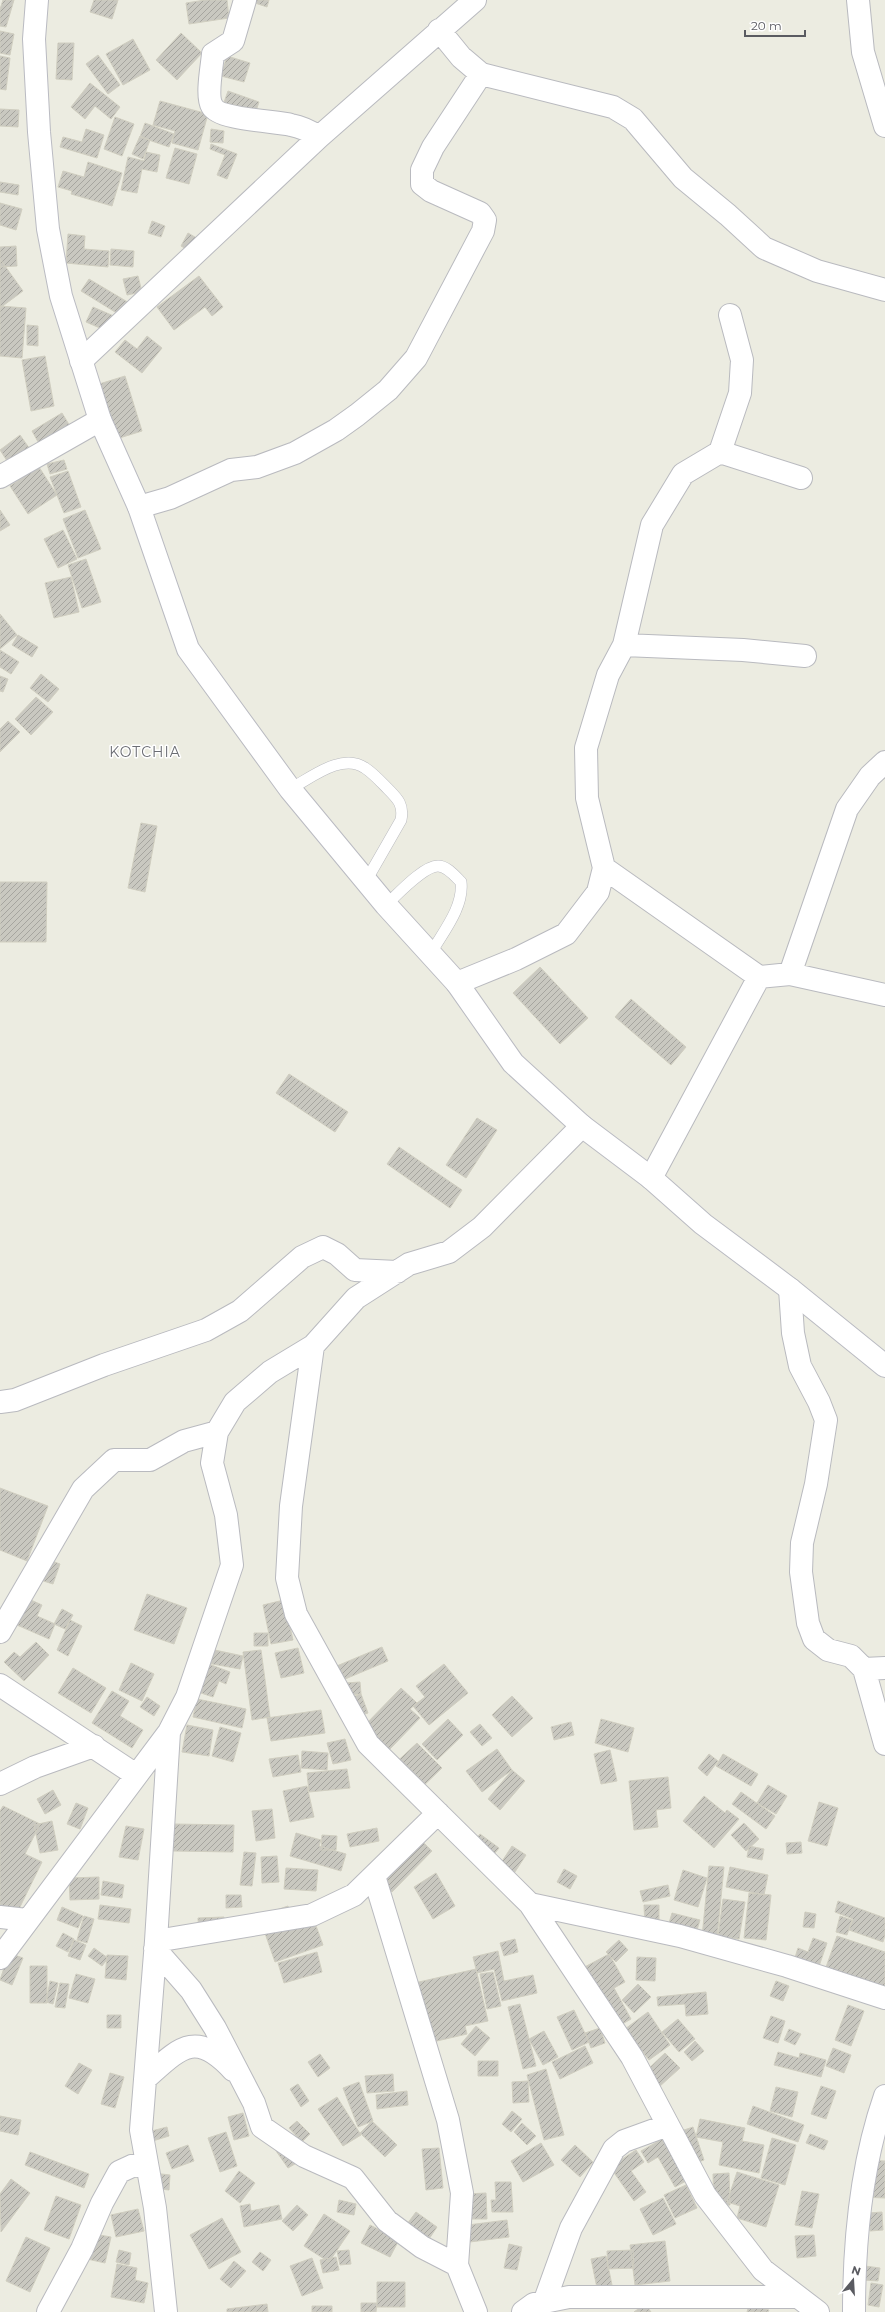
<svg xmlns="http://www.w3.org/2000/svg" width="885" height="2312" font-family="Montserrat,sans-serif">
	<defs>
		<pattern id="building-hatch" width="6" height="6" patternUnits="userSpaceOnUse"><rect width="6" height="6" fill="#c9c8c0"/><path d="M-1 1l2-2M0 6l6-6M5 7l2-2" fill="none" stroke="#a6a59f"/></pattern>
	</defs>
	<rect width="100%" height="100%" fill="#ecece1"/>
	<!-- building -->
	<path fill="url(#building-hatch)" stroke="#d0cec0" d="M3,0H14L6,27L0,26V9Z
		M94,0H118L112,19L90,12Z
		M205,0H227L229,18L189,24L186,3Z
		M252,0H269L267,7L252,2Z
		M0,31L14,34L10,55L0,53Z
		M181,33L202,53L177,80L156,60Z
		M133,39L150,70L123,85L106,54Z
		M58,43H74L72,80L56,79Z
		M98,55L120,85L108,94L86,64Z
		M0,56L10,58L6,90L0,89Z
		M227,56L250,63L244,82L221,76Z
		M90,83L120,107L111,119L95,106L85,119L71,107Z
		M228,91L259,102L253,120L222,108Z
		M160,101L208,114L198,150L172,143L175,131L153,125Z
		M0,109L19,110L18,127L0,126Z
		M115,117L134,124L122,156L104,149Z
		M145,123L174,134L169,147L140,137Z
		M86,129L104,135L97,158L60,147L63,137L82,142Z
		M211,129L224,131L223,143L210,142Z
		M140,136L150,140L143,159L132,154Z
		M211,144L237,154L227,179L217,175L225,155L210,149Z
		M175,148L197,154L189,184L166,178Z
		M146,152L160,155L157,172L142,169L137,193L121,190L128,157L144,161Z
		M88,162L122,173L112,206L71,194L72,191L58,187L63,171L84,177Z
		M0,182L19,185L18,195L0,192Z
		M0,203L22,209L16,230L0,225Z
		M152,221L165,226L161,237L148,233Z
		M188,233L200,240L193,253L181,246Z
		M68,234L85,236L84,249L109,251L108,267L66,263Z
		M16,246L17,266L0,267V247Z
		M111,249L134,251L133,267L110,265Z
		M0,259L23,291L0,308Z
		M138,276L142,292L127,295L123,279Z
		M199,276L223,307L212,316L205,307L174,330L157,307Z
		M89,279L136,307L128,320L81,291Z
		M0,306L26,308L22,358L0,356Z
		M93,307L116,317L109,332L86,322Z
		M27,325L38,326V346L27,345Z
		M147,336L162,348L142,373L115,352L125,340L137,349Z
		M45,356L54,406L31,411L22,360Z
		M125,376L142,431L113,440L96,385Z
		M62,413L73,431L42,449L32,431Z
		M20,435L32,452L11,467L0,450Z
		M64,460L67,469L50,474L47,464Z
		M39,467L57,495L28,514L10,486Z
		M68,471L81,507L64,513L50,477Z
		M0,510L10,525L0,531Z
		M85,510L101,549L78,558L63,519Z
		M63,530L77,559L58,568L44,539Z
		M86,559L101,602L82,608L68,565Z
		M71,577L79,612L54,618L45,583Z
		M0,614L17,635L0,649Z
		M18,635L38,647L32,657L12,645Z
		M0,650L19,662L11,674L0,667Z
		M41,674L59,689L48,702L30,688Z
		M0,676L8,679L3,692L0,691Z
		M36,697L53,712L31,735L15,719Z
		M8,721L20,732L0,752V729Z
		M141,823L157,826L145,892L128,888Z
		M0,882H47L46,942H0Z
		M540,967L588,1018L560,1044L513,993Z
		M631,999L686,1047L671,1065L615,1017Z
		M289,1074L348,1112L335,1132L276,1093Z
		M477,1118L497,1130L466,1178L446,1165Z
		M399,1147L462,1190L450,1208L387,1164Z
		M0,1488L48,1506L27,1561L0,1550Z
		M44,1558L60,1564L53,1584L37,1579Z
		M147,1594L187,1608L174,1644L134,1630Z
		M22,1596L42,1605L37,1616L55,1624L49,1639L10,1622Z
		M284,1600L293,1640L271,1644L263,1605Z
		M62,1609L73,1615L65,1629L54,1624Z
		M70,1620L82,1626L68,1656L57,1650Z
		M254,1633H268V1646H254Z
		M36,1642L49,1655L24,1681L4,1662L14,1652L20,1657Z
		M382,1647L388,1661L338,1682L332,1668Z
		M298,1648L304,1673L281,1678L275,1653Z
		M210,1649L243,1656L240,1669L207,1663Z
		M261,1650L270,1717L252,1720L243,1652Z
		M131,1663L154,1674L142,1701L119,1690Z
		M206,1663L230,1672L226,1684L219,1681L213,1697L195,1691Z
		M444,1664L468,1693L429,1725L413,1706L425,1697L416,1686Z
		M73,1668L106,1688L91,1713L58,1693Z
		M360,1682L361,1694L346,1695L345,1683Z
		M401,1688L417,1703L410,1709L420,1718L389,1750L364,1726Z
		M112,1691L129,1701L120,1716L143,1730L132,1748L92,1723Z
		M361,1694L368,1713L353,1718L346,1699Z
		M512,1696L533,1718L512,1737L492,1715Z
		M147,1697L160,1706L154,1716L140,1707Z
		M197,1699L246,1709L242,1728L193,1717Z
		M321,1710L325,1733L271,1741L267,1718Z
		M448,1719L463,1735L437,1760L422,1744Z
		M601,1719L634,1728L628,1752L595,1743Z
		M571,1722L574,1735L554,1740L551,1727Z
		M480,1724L492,1738L482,1746L470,1732Z
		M187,1725L213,1730L209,1756L182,1752Z
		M220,1727L241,1733L233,1762L212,1756Z
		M345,1739L351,1760L333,1764L327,1743Z
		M417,1743L442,1768L415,1794L390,1768Z
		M497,1749L512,1770L482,1792L466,1771Z
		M610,1750L617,1781L601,1784L594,1754Z
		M302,1751L328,1753L327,1770L301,1768Z
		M709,1754L718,1761L707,1776L698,1768Z
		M723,1754L758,1774L751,1786L716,1766Z
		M298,1755L301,1772L273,1777L269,1759Z
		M347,1769L350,1788L309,1792L307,1773Z
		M512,1770L525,1781L500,1810L488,1799Z
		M668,1777L671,1808L656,1810L658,1827L634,1830L629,1781Z
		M768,1785L787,1796L776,1814L757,1803Z
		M307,1786L314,1817L290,1822L283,1791Z
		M53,1790L61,1805L45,1814L37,1799Z
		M741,1792L775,1816L766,1829L732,1804Z
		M704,1796L725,1813L727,1810L739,1819L714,1848L683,1821Z
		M819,1802L838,1808L827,1846L808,1841Z
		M76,1803L88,1808L80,1829L67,1824Z
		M3,1806L40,1824L25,1854L42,1862L16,1915L0,1908V1811Z
		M272,1809L275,1838L256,1841L252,1811Z
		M52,1821L58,1850L40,1853L34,1825Z
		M744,1823L759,1839L746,1851L731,1835Z
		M174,1824L234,1825L233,1852L173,1851Z
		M126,1826L144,1829L138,1860L119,1857Z
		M377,1828L379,1841L350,1847L347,1834Z
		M296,1833L321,1840L319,1846L346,1854L341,1871L290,1856Z
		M480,1834L499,1848L488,1862L469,1847Z
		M322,1835L337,1836L336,1850H321Z
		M421,1840L432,1851L392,1892L381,1881Z
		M801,1842L802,1853L787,1854L786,1843Z
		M512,1846L526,1855L511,1878L497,1869Z
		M749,1846L764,1849L762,1860L747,1857Z
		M244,1852L256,1853L252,1886L240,1885Z
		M277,1856L279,1882L262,1883L261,1857Z
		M709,1866L724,1867L717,1938L702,1937Z
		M730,1867L768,1875L764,1895L726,1887Z
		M286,1868L318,1870L316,1891L284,1889Z
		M564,1869L577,1876L570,1889L557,1882Z
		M683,1870L707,1878L698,1907L674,1900Z
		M436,1873L455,1906L433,1919L414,1887Z
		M99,1877V1899L70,1900L69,1878Z
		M103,1881L124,1885L122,1898L101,1895Z
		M668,1885L670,1896L643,1902L640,1891Z
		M749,1893L771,1895L766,1940L744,1938Z
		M226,1895H241L242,1907L226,1908Z
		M723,1899L745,1902L739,1939L718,1936Z
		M838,1901L885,1918V1935L883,1942L849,1930L853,1919L835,1912Z
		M100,1905L131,1909L129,1923L98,1919Z
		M644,1905H659V1928H645Z
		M288,1906L292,1918L311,1912L323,1945L275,1962L259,1916Z
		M62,1907L83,1916L78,1928L57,1920Z
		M805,1912L816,1914L814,1928L803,1927Z
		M672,1913L700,1920L694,1940L666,1933Z
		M84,1916L94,1919L87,1943L77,1940Z
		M840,1916L852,1920L847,1935L836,1932Z
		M224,1917L225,1934L199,1935L198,1918Z
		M63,1933L74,1939L68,1952L56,1946Z
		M837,1936L885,1952V1991L825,1970Z
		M813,1938L827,1943L817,1972L793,1964L798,1948L808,1952Z
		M515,1939L518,1952L504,1956L500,1943Z
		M74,1940L86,1945L80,1960L68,1956Z
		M619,1940L628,1950L616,1962L606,1952Z
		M94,1948L108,1958L102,1966L88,1956Z
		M498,1951L504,1981L533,1975L537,1993L502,2001L494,1969L477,1973L473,1957Z
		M317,1952L322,1972L284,1983L278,1963Z
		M9,1953L23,1958L12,1985L0,1980Z
		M609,1954L625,1982L614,1988L631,2019L612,2030L579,1970Z
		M107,1955L128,1956L126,1980L105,1978Z
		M637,1957L656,1958L655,1981L636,1980Z
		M30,1966H47V2003H30Z
		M476,1969L488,2021L465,2026L467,2034L424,2044L410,1984Z
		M493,1972L501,2006L487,2009L480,1974Z
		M76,1974L95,1979L88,2003L69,1998Z
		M50,1981L58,1983L53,2004L46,2002Z
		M776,1981L789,1986L783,2001L770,1996Z
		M60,1983L69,1984L65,2008L55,2007Z
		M638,1984L651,1997L634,2013L622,2000Z
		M706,1992L708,2014L686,2016L685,2004L658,2006L657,1997Z
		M520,2004L536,2066L523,2069L508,2007Z
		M848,2005L864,2011L851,2046L835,2040Z
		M574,2010L589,2042L572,2050L557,2017Z
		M648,2012L670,2045L649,2060L625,2029Z
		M107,2015H121V2028H107Z
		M771,2016L785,2021L778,2043L763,2038Z
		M678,2019L695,2039L679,2052L662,2032Z
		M476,2026L490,2038L475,2056L461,2044Z
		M600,2028L605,2043L591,2048L585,2033Z
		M789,2029L801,2034L795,2045L784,2040Z
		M544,2031L558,2057L543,2065L529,2039Z
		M695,2041L704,2051L692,2061L684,2052Z
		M585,2046L593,2063L560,2079L552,2062Z
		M833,2048L851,2055L844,2073L826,2066Z
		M778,2052L799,2058L800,2053L826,2060L821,2077L774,2065Z
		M665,2053L680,2068L659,2087L645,2072Z
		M320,2054L330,2068L318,2077L308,2062Z
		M478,2061H498V2076H478Z
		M79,2063L92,2070L78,2094L65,2086Z
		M546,2069L564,2135L544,2140L527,2075Z
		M110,2073L124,2077L115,2108L101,2104Z
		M393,2074L394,2091L367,2093L365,2076Z
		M528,2081L529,2102L513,2103L512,2082Z
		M359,2082L373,2121L358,2127L343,2088Z
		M298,2084L309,2101L301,2107L290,2089Z
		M821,2086L836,2091L826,2119L811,2114Z
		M776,2087L798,2092L792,2117L770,2111Z
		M407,2091L408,2105L377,2109L376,2095Z
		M337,2097L361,2135L343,2146L318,2109Z
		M753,2106L804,2125L798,2142L747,2124Z
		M512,2111L522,2119L511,2132L502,2124Z
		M243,2113L249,2136L234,2140L228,2117Z
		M0,2116L21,2120L18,2135L0,2131Z
		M700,2119L745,2128L742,2141L764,2145L759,2173L719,2165L723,2142L696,2137Z
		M297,2121L310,2134L302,2142L289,2128Z
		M372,2121L397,2145L385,2157L360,2133Z
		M522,2123L536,2136L527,2145L514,2132Z
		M167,2127L169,2136L143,2144L140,2134Z
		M693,2127L704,2160L690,2165L678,2132Z
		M226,2132L237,2166L220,2172L208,2138Z
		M810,2134L828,2141L824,2150L806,2143Z
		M664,2138L688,2180L675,2187L658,2157L648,2163L641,2151Z
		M772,2138L796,2145L785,2185L761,2178Z
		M541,2143L554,2165L523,2182L511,2161Z
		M188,2145L194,2161L172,2169L166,2153Z
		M575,2145L593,2162L580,2177L561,2160Z
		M274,2148L300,2161L288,2168Z
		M439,2148L443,2188L426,2190L422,2149Z
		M636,2150L644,2162L631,2171L646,2192L634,2201L610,2167Z
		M30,2152L89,2174L84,2188L25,2165Z
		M864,2160L885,2161V2198L861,2197Z
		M239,2171L255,2183L240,2203L225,2191Z
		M737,2172L779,2185L766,2227L737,2218L740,2206L727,2202Z
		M153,2173L170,2175L169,2190L151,2188Z
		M729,2173L730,2205L714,2206L713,2174Z
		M11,2179L30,2193L1,2232L0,2194Z
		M495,2182H511L513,2212H492L491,2200H496Z
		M686,2185L697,2208L675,2218L664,2195Z
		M802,2191L819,2194L812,2228L795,2225Z
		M486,2193L487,2219H468L467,2194Z
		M56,2196L81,2205L69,2239L44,2230Z
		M663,2198L676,2224L653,2235L640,2209Z
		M339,2200L356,2204L354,2215L337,2212Z
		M250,2204L251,2211L279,2205L282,2219L244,2227L240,2206Z
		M297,2205L308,2215L293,2231L282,2221Z
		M138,2209L144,2231L116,2237L111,2215Z
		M416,2212L437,2227L429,2239L407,2224Z
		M882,2212L883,2230L870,2231L869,2213Z
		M324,2214L350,2231L329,2262L304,2246Z
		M222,2218L241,2252L209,2269L190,2235Z
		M507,2220L509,2237L462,2243L460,2226Z
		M370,2225L399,2240L390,2257L361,2243Z
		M94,2234L111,2237L105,2263L74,2256Z
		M814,2235L816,2256L797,2258L795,2236Z
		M26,2237L50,2248L30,2292L6,2281Z
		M665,2241L670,2281L635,2285L630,2245Z
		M509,2244L522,2247L517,2270L504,2268Z
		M119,2250L131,2253L129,2265L116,2262Z
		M349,2250L351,2264L340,2265L337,2251Z
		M633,2250L634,2268L608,2269L607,2251Z
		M260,2252L271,2260L263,2271L252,2262Z
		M606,2256L612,2285L597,2288L591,2259Z
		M336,2257L339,2270L323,2273L320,2260Z
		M312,2258L323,2288L302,2296L290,2266Z
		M234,2261L246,2271L231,2288L220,2279Z
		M117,2264L137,2268L135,2280L148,2283L144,2303L111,2297Z
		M865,2266L880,2268L878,2281L863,2280Z
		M377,2282H405V2307H377Z
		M871,2283L883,2285L879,2307L868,2305Z
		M361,2303H377L376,2312H361Z
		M267,2304L268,2312H227V2309Z
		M645,2304L651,2312H634Z
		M749,2305L769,2310L768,2312H747Z
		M312,2306H332V2312H312Z"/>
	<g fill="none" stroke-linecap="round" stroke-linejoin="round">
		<!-- service casing -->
		<g stroke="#b9babf" stroke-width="12">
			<path id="service" d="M290,789C311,778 342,752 365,768C373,773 381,782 388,789C398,799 404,805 401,820L366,881
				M386,905C397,895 423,866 438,866C447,866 455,876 461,882C464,907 443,932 431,953"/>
		</g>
		<!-- minor casing -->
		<g stroke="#b9babf" stroke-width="24">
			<path id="minor" d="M245,0L233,41L213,54C212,66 206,96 212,106C219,120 277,121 291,125C302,127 310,131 319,137
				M858,0L863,52L885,126
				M439,30L461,57L481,74L613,107L633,119L683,178L728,215L764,248L817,271L885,290
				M81,361L319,137L475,0
				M720,452L801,478
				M0,477L100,420
				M139,507L170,498L231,470L257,467L295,453L336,430L357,415L388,390L416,358L483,231L485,220L480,213L431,191L422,184V170L433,147L481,74
				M624,645L743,650L805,656
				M604,868L759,977
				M790,974L847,809L870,776L885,762
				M457,983L516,959L566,934L598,892L604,868L587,798L586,748L608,675L624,645L652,525L683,474L720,452L740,393L742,360L730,315
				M651,1178L759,977L790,974L885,995
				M790,1289L793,1333L800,1366L819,1402L826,1420L816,1484L802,1543L801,1572L808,1623L814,1639L828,1650L851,1656L864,1669L885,1744
				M313,1346L291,1506L287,1578L296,1614L368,1744L530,1904L632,2057L705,2195L763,2270L818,2312
				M0,1402L15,1400L104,1365L206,1330L240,1311L302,1257L323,1247L337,1254L355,1270L397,1272
				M0,1632L83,1489L114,1460H150L184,1441L217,1432
				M864,1669L885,1668
				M0,1685L136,1775
				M0,1784L35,1767L94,1746
				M374,1876L448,2120L462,2193L457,2265L476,2312
				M530,1904L680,1936L787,1966L885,1998
				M0,1917L27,1920
				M156,1941L312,1915L354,1895L438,1813
				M155,1949L191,1990L215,2028L254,2103L262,2127L304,2156L353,2178L387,2221L422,2247L457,2265
				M0,1958L169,1732L187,1697L232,1565L226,1515L212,1463L217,1432L235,1402L270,1372L313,1346L356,1298L409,1264L449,1252L482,1227L582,1126
				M145,2079C180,2048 195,2029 233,2070
				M545,2300L571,2228L614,2149L624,2141L668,2125
				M48,2312L82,2249L102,2203L119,2172L132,2166L147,2164
				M166,2312L155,2208L141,2130L156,1941L169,1732
				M523,2312L534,2304L569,2297H796"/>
		</g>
		<!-- secondary casing -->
		<g stroke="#babbc2" stroke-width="24">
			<path id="secondary" d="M37,0L34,39L39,132L48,229L61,296L100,420L139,507L188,649L290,789L386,905L457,983L513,1063L582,1126L651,1178L703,1224L790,1289L885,1366
				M854,2312C854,2239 861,2165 885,2096"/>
		</g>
		<!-- service -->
		<use href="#service" stroke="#fff" stroke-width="11"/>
		<!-- minor -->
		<use href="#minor" stroke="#fff" stroke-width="22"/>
		<!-- secondary -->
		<use href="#secondary" stroke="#fff" stroke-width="22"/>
	</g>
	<g text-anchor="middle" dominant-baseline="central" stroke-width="3" stroke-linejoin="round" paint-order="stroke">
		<!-- quarter labels -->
		<g font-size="14" letter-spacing="1" fill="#6b6d73" stroke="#fff">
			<text x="145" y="752">KOTCHIA</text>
		</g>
	</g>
	<!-- north arrow -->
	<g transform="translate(853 2280) rotate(18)" stroke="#ffffff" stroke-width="3" paint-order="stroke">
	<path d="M0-3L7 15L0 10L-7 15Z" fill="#5a5b61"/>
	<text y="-6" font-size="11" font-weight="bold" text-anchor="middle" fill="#5a5b61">N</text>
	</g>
	<!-- scale -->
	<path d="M745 30v6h60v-6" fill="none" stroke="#5a5b61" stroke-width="2"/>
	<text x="751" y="30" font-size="12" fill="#5a5b61" stroke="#ffffff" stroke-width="3" paint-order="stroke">20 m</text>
</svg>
